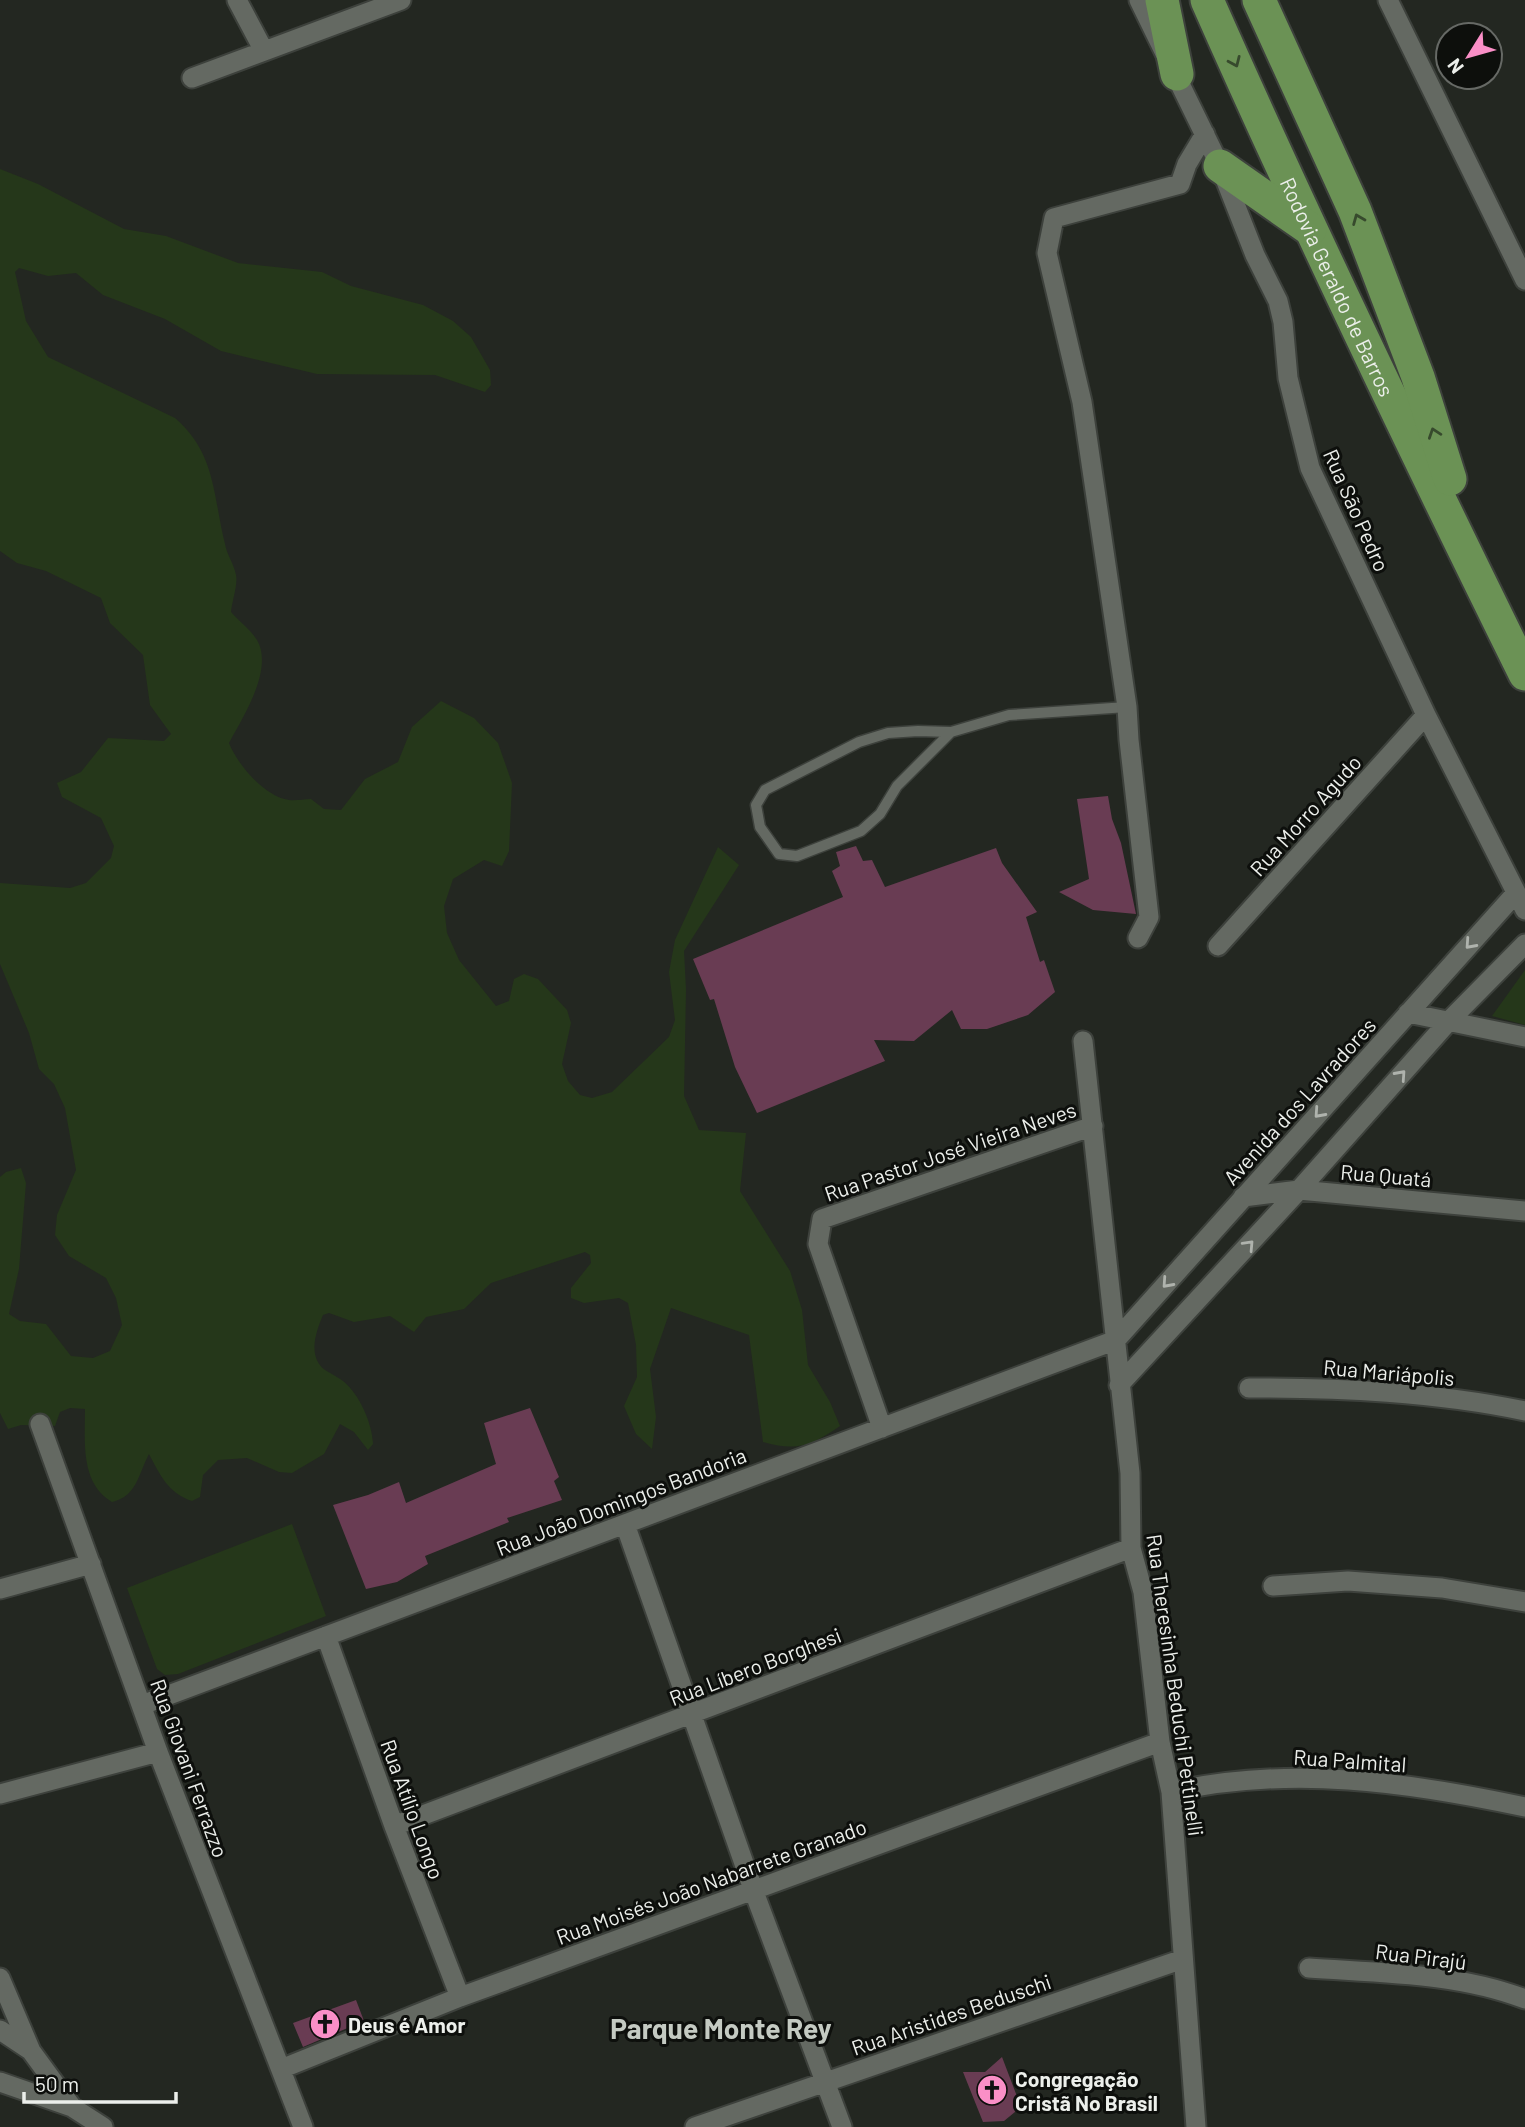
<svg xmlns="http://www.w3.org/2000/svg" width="1525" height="2127" font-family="Barlow,sans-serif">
	<rect width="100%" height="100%" fill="#232721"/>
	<!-- green -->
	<path fill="#25371a" d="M0,169L38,184L124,229L166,236L238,263L322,272L351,286L423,305L453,321L471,337L490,370L491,385L485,392L435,375L317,374L221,351L165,319L103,295L76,273L48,276L19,268L15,272L26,321L48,357L175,418C216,453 213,496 225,544C227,555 234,564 236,575C238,585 232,601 231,612C239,621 251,630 257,640C274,669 243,717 229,743C237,764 265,797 289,800C296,801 304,799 311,799L324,809L341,810L365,779L398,762L412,727L441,701L474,718L498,743L512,783L509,851L502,866L484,860L453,879L444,906L447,933L459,960L496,1006L509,1001L514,979L524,974L538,979L567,1010L571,1023L562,1064L568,1081L580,1095L592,1098L612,1092L669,1037L675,1020L669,972L675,940L718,847L739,865L684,951L686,990L684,1096L699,1130L746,1133L740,1191L790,1271L802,1310L808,1365L830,1402L840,1426C812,1445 798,1452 763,1442L749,1335L671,1308L650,1369L656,1417L652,1449L636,1434L624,1406L637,1377L636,1345L628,1303L619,1298L584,1303L571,1298V1288L591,1263L590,1255L585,1252L491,1283L464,1309L426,1317L414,1332L390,1316L354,1322L329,1313L323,1315C316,1332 307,1356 325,1370C331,1374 338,1377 343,1381C360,1395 372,1423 373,1444L368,1450L354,1432L340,1424L324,1454L292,1473L279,1472L247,1458L218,1460L203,1475L200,1497L192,1501C168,1493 160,1475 149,1454C138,1475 137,1496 112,1502C80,1483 85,1442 85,1409L70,1408L60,1412L55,1426L21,1425L8,1429L0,1413V1177L6,1172L21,1168L26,1183L19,1269L9,1314L20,1321L46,1324L71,1356L93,1358L110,1351L122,1325L116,1298L106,1278L69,1256L55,1235L57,1215L76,1170L65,1108L54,1084L39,1069L29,1033L0,964V883L70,888L86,883L111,858L114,846L101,818L62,797L57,783L81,772L108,738L164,741L171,734L150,705L143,655L110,623L101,598L46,571L17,563L0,551Z
		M1525,970V1025L1492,1016Z
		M292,1524L326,1616L178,1674L165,1675L157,1669L127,1588Z"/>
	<!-- building -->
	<path fill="#693c53" d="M1108,796L1112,819L1121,843L1136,914L1093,910L1059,892L1089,879L1077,799Z
		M856,846L863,861L872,860L885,887L996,848L1002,863L1037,912L1026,917L1040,962L1044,960L1055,992L1028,1015L987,1029H961L952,1010L914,1041L874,1040L885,1061L757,1113L735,1067L714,999L710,1000L693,959L843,897L832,871L840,866L836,852Z
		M530,1408L559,1477L554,1481L562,1500L507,1518L509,1522L425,1556L428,1564L397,1582L366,1589L333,1505L368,1495L399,1482L406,1503L496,1464L484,1423Z
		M356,2000L364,2021L303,2047L293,2023Z
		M1002,2057L1021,2107L1004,2121L983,2122L963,2072H985Z"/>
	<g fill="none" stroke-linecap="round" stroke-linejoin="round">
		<!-- service casing -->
		<g stroke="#3d413c" stroke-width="13">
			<path id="service" d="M951,732L897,786L880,814L861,831L797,856L779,854L760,827L756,805L765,790L859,742L888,733L918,731L951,732L1009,715L1127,707"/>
		</g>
		<!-- minor casing -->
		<g stroke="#3d413c" stroke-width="23">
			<path id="minor" d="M237,0L264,51
				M1139,0L1220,166L1255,255L1278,301L1283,322L1288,378L1310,468L1426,715L1525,910
				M1388,0L1525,280
				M192,78L401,0
				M1138,938L1149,917L1129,740L1127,707L1082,402L1047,253L1054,218L1180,184L1187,164L1205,134
				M1218,946L1426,715
				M1408,1013L1525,1037
				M1083,1041L1130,1473L1131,1548L1143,1592L1160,1742L1171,1792L1196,2127
				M1243,1197L1299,1190L1525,1211
				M1119,1385L1299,1190L1448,1022L1525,944
				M1249,1388C1340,1388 1435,1392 1525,1411
				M40,1424L158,1752L303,2127
				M882,1428L818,1244L822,1219L1093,1126
				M625,1524L753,1889L842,2127
				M1273,1586L1348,1581L1442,1588L1525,1602
				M0,1589L91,1564
				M326,1636L394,1826L460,1997
				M142,1705L1116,1340L1516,893
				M1171,1792C1289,1765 1408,1782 1525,1807
				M0,1794L158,1752
				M394,1826L1131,1548
				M1309,1968C1380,1973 1458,1973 1525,1999
				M0,1978L31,2051L72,2107
				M0,2030L30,2050
				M281,2069L460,1997L1160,1742
				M0,2082L72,2107L103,2127
				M695,2127L1183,1959"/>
		</g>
		<!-- trunk casing -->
		<g stroke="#3d413c" stroke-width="37">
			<g id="trunk">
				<path d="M1162,0L1177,74"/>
				<path id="s1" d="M1207,0C1307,227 1415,451 1525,674"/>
				<path d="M1259,0L1355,211L1418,377L1450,479"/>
				<path d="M1220,166L1310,229"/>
			</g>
		</g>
		<!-- service -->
		<use href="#service" stroke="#646962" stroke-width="10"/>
		<!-- minor -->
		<use href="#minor" stroke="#646962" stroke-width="19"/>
		<!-- trunk -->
		<use href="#trunk" stroke="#6b9255" stroke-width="33"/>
	</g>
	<!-- one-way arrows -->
	<defs><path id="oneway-chevron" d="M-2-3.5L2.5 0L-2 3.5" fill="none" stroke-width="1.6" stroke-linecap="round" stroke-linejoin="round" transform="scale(1.75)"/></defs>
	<g stroke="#374a2d">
		<use href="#oneway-chevron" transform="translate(1235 62) rotate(66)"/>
		<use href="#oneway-chevron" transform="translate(1358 219) rotate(-112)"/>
		<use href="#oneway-chevron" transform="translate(1434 433) rotate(-109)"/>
	</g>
	<g stroke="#afb3ad">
		<use href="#oneway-chevron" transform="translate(1470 944) rotate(132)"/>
		<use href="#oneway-chevron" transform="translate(1401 1075) rotate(-48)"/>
		<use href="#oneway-chevron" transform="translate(1319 1113) rotate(132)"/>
		<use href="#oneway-chevron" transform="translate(1249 1245) rotate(-47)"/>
		<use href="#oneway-chevron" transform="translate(1167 1283) rotate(132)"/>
	</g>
	<!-- icons -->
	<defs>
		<g id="church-disc" transform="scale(1.575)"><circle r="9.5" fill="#fa8fc7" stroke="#0d0f0c"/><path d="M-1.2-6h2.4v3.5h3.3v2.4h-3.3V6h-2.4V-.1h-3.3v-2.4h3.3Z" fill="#111"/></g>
	</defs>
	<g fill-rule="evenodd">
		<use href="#church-disc" x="325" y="2024"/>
		<use href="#church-disc" x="992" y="2090"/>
	</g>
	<g text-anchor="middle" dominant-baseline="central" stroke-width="6" stroke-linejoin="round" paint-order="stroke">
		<!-- street labels -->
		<g font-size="21" fill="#ecefeb" stroke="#0d0f0c">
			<text stroke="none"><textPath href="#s1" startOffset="315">Rodovia Geraldo de Barros</textPath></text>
			<text transform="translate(1357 510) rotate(66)">Rua São Pedro</text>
			<text transform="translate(1305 815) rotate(-48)">Rua Morro Agudo</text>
			<text transform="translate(1299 1101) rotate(-48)">Avenida dos Lavradores</text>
			<text transform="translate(950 1151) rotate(-19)">Rua Pastor José Vieira Neves</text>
			<text transform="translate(1386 1175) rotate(5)">Rua Quatá</text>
			<text transform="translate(1389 1372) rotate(5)">Rua Mariápolis</text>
			<text transform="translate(621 1501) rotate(-21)">Rua João Domingos Bandoria</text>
			<text transform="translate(755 1666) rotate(-21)">Rua Líbero Borghesi</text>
			<text transform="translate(1176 1685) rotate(82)">Rua Theresinha Beduchi Pettinelli</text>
			<text transform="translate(1350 1760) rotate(4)">Rua Palmital</text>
			<text transform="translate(190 1768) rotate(70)">Rua Giovani Ferrazzo</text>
			<text transform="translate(413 1809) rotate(70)">Rua Atílio Longo</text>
			<text transform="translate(711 1881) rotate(-20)">Rua Moisés João Nabarrete Granado</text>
			<text transform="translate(1421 1956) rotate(7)">Rua Pirajú</text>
			<text transform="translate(951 2014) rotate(-19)">Rua Aristides Beduschi</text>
		</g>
		<!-- poi labels -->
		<g font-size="21" font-weight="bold" fill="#ecefeb" stroke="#0d0f0c" text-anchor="start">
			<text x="348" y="2024">Deus é Amor</text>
			<text x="1015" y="2078">Congregação<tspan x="1015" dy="24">Cristã No Brasil</tspan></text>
		</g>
		<!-- district labels -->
		<g font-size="28" font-weight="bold" fill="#c4cac2" stroke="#0d0f0c">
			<text x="721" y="2028">Parque Monte Rey</text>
		</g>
	</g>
	<!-- north arrow -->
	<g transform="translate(1469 56) rotate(233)"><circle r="33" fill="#0d0f0c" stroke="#666965" stroke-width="2"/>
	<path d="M0-5L12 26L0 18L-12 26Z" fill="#fa8fc7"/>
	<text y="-10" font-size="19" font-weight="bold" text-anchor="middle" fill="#ecefeb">N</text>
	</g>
	<!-- scale -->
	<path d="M24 2092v10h152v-10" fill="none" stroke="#ecefeb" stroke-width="3.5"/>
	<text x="35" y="2092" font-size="21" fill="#ecefeb" stroke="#0d0f0c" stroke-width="5" paint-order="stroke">50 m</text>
</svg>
